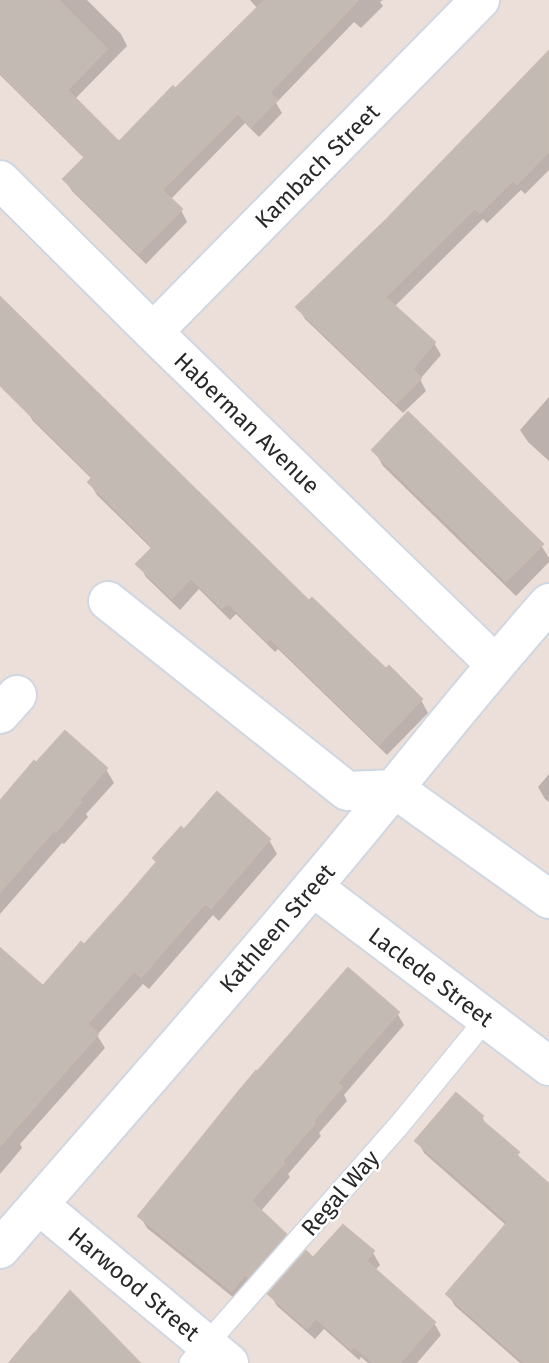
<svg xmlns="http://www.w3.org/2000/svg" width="549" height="1363" font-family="'Fira Sans',sans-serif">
	<rect width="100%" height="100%" fill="#ecded8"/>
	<!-- shadow -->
	<path fill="#0003" d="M0,0H87L121,34L127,46L74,100L119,144L175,91L258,9L250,0H383L380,2L383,6L361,28L354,22L276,103L282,113L259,137L245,123L170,200L181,210L187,222L146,264L72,191L65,180L85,159L0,75Z
		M549,53V170L525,194L521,190L487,223L483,219L394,307L434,343L441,355L420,379L426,391L403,413L305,319L298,307L387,221Z
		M0,298L309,603L386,671L389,669L421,700L428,713L387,755L278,649L275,652L236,614L230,620L199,589L180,610L146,577L139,564L153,550L97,495L90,483L93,480L33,421L26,410L0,384Z
		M549,397V461L528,442L520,430Z
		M374,450L541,545L549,558V562L516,596L383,466Z
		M65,733L106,769L114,783L86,814L88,817L64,844L62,843L0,914V800L2,801L36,766Z
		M549,774V802L545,799L538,787Z
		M184,832L269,840L277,854L219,921L213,915L149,989L143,984L97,1035L105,1048L20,1144L22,1148L0,1174V985L43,988L84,947Z
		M397,1013L404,1025L344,1095L347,1101L319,1133L321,1136L288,1174L290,1177L260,1212L285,1235L292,1247L239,1302L147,1228L140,1216Z
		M482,1117L488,1128L517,1153L524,1165L549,1186V1363H520L455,1306L448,1294L507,1226L424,1153L418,1141Z
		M373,1253L380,1265L374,1271L434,1323L441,1335L417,1363H368L361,1357L359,1360L324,1329L315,1339L277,1306L270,1294L314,1261Z
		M34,1332L36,1334L138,1363H8Z"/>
	<!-- building -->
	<path fill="#c3bab4" stroke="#c7bab2" stroke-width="2" d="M0,0H58L107,49L67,90L119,142L173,86L175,89L265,0H358L269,93L277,100L251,127L238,113L162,190L182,209L138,253L63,179L85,157L0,72Z
		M549,51V151L517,184L513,180L480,213L475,208L385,297L435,342L412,369L421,378L396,403L296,307L386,220Z
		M0,297L309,601L312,598L386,669L389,666L422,699L379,744L270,638L267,641L228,603L222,608L191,578L172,598L136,564L153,547L88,482L93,477L0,385Z
		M408,412L543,544L506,581L372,450Z
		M65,731L107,768L79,800L81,802L56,832L54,830L0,892V801L34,761L36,763Z
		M217,792L270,839L211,908L205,903L141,977L134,971L87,1024L98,1034L0,1146V948L43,986L81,942L84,945L126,898L157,862L153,858L181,827L184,830Z
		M348,968L399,1012L337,1083L342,1087L313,1121L315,1123L282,1161L284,1163L251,1201L286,1234L248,1277L245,1274L232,1291L138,1216L200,1140L240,1090L256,1071L257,1072Z
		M456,1093L483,1116L480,1119L519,1152L516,1155L549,1184V1363H525L446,1294L508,1222L415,1141Z
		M343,1225L374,1251L366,1261L435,1322L400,1363H374L354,1346L351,1349L316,1318L307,1328L268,1294L306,1251L313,1258Z
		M70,1291L140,1363H10Z"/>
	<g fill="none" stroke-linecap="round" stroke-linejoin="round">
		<!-- service casing -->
		<g stroke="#ced7e2" stroke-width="24">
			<path id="service" d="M190,1363L401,1123L486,1019"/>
		</g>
		<!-- minor casing -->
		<g stroke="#ced7e2" stroke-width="42">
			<path id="minor" d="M0,180L153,332L495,664
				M153,332L480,0
				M108,601L347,791L395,789L549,899
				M0,714L17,695
				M313,887L549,1066
				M39,1205L229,1363
				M0,1249C105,1128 212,1007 315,884C394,791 468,694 549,603"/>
		</g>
		<!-- service -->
		<use href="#service" stroke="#fff" stroke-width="21"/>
		<!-- minor -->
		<use href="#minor" stroke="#fff" stroke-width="38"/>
	</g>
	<g text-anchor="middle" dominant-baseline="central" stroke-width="5" stroke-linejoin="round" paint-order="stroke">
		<!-- street labels -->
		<g font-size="23" fill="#282828" stroke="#fff">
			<text transform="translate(317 166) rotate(-45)">Kambach Street</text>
			<text transform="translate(247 423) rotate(44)">Haberman Avenue</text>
			<text transform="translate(277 928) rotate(-49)">Kathleen Street</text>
			<text transform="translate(431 977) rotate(37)">Laclede Street</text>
			<text transform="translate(340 1193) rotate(-49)">Regal Way</text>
			<text transform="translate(134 1284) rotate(40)">Harwood Street</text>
		</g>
	</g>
</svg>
